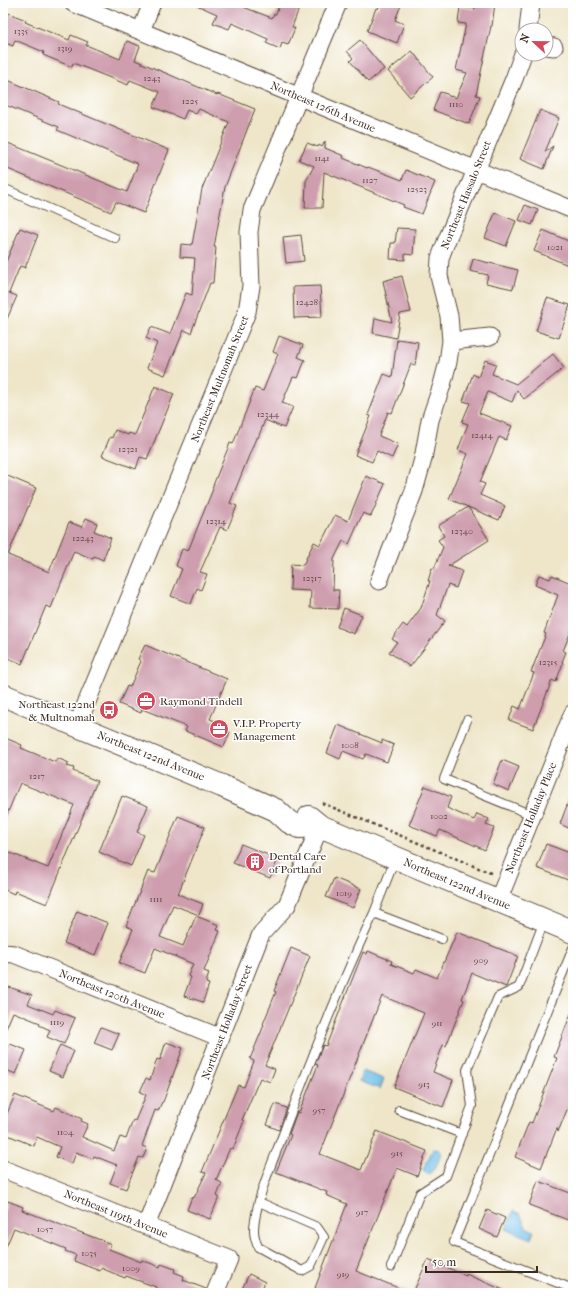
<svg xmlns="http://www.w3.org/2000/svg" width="576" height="1296" font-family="'IM FELL French Canon',serif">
	<rect width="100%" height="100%" fill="#fff"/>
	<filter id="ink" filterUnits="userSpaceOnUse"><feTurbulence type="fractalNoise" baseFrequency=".025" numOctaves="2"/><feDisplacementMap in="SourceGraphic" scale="8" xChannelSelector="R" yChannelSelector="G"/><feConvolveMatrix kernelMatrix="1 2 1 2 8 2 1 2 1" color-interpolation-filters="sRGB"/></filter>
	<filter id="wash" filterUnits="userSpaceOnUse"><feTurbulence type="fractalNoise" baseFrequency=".012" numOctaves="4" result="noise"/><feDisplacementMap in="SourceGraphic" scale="16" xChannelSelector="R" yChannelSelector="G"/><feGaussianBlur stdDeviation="0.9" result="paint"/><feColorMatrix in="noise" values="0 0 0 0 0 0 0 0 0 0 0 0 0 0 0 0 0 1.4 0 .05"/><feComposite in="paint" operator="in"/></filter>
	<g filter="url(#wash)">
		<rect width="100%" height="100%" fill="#efe6c9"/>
		<!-- water -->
		<path fill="#6bbee7" stroke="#537482" d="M363,1071L384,1079L380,1089L359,1081Z
			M433,1149L440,1150L441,1152C439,1161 436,1170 428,1174L425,1173L423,1169Z
			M513,1211L520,1214L526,1227L534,1231L531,1239L506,1229Z"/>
		<g id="blocks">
			<!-- building -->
			<path fill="#ce9dae" d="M192,3H233L272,18L274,14H276L280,3H301L292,27L295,28L288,45L282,43L280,49L266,43L268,39L232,23L229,29L213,23L217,14Z
				M380,3H402L395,20L404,24L397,43L367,31L376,8L378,9Z
				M476,3H495L492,26H491L476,95L480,96L469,124L433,110L440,92L447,94L450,97V96L456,98L467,73L456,70L466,24L458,23L460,7L475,9Z
				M3,11L26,20L25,22L69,40L71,35L88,42L86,45L120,59L127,41L140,46L135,60L217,95L218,94L255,109L225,187L214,247H216L213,283H210L191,333L184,330L165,375L147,368L157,343L146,338L151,327L170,334L186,293L192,295L195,258L180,257L181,244L192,245L202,189L229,122L199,109L196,114L187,110L183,119L153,107L160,92L130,80L128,85L73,63L72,67L43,55L44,52L15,40L13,46L3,42Z
				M360,40L384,69L368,82L350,61L353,58L347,51Z
				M412,51L433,77L410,97L388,71Z
				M3,78L59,102L58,104L169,150L144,213L116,202L111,212L3,167V141L127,192L138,164L57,130L59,127L3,104Z
				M540,110L559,118L545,152L553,146L544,169L520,159Z
				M325,141V148L344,156L343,158L367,168L368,167L402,180L406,170L435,182L422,214L403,207L404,205L324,172L322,208H305L306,181L314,166L299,160L307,143L318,147L319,145L322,147Z
				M525,205L538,210L532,225L519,220Z
				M495,213L516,221L506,246L485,238Z
				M20,228L38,235L25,268L20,266L9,293L17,296L3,328V269Z
				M397,228L415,229L413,255L405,254V260L390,259L391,243H395Z
				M543,230L573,243V267L534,251Z
				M301,235L304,261L286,263L283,237Z
				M473,259L518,270L513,289L486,283L488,275L470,271Z
				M402,276L411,312L400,314L396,338L373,333L375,318L392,322L383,281Z
				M320,286L322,317L294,318L293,287Z
				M547,298L570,305L559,338L536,331Z
				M279,336L303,345L298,357L305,360L298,378L293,377L282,403L293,407L284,428L265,420L258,438H256L230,503L237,506L227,530L220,527L200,572L207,574L201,590L197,588L191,604L171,596L182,569L176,566L182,549L188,551L213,489L212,488L230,443L233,444L255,388L263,391L278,354L273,352Z
				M397,339L418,342L415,365L411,364L392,413L388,412L379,436L398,444L392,458L377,451L372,462L355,455L371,416L368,415L384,374L392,377Z
				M553,354L564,368L524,399L517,390L512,402L488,392L479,413L512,426L506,440L499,437L480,482L485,484L480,495L505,506L499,520L468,507L489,540L448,566L462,571L456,588L448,585L437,615L445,621L410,667L389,652L397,642L392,639L403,624L407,627L421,608L430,581H428L432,568L434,569L443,547L438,540L444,536L438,526L468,507L449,499L468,454L458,450L468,424L462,422L470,403L463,401L473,374L478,377L485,360L496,364L492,374L516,384Z
				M155,386L174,394L147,459L140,457L136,469L102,456L110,437L112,438L115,430L128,435L129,433L135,435Z
				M3,474L36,488L8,555L49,572L69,522L82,527L86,518L97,523L94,531L111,538L103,560L94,556L93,559L74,551L51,608L46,606L22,664L3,656Z
				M366,476L385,484L371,516L363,513L349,544L343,541L334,559L333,590H339L338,609L310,608L311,591L290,590L291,564L303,565L314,542L320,545L335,515L348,521Z
				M539,575L550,579L552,575L573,584V626L563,651L566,652L562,662L563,663L556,682L552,680L533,729L509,720L514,706L520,709L534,673L531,672L546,634L544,633L558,595L535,585Z
				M344,608L362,615L354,634L337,627Z
				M145,645L227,679L210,719L227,726L225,730L230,732L224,747L185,731L187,727L142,709L141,713L119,704L127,686L130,687L141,661L138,659Z
				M338,725L382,743V740L394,745L387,762L366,754L363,759L343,751L340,759L327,753Z
				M3,737L22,745L21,748L55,762L57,758L69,763L67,766L74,768L73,771L97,781L47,904L15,891L14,894L3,889V850L48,868L74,805L20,783L3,824Z
				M502,760L519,767L509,791L493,784Z
				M425,786L451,797L447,808L474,820L477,814L489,819L486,825L494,828L485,850L440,830L437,836L409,825Z
				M572,792L573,793V830L560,824Z
				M122,796L148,806L137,832L144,835L131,866L99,852Z
				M178,816L205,827L178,894L203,904L199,915L173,905L160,937L183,946L196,916L219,925L217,930L220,931L204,971L209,973L206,983L209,984L203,1002L184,996L191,977L188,976L193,964L155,948L145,973L119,963L133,929L126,926L148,871L155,873Z
				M241,844L278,859L270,878L233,863Z
				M546,844L573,854V867L568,880L537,868Z
				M334,878L361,889L353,908L326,897Z
				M77,911L108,923L95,955L64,943Z
				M457,932L518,956L506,987L472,973L462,999L464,1000L446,1046L443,1045L433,1072L453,1080L443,1107L394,1087L424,1013L382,996L320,1154L361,1170L377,1131L427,1151L417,1176L397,1168L356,1271L411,1293H327L315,1288L347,1204L326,1195L327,1192L276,1172L291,1135L289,1134L297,1112L299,1113L318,1065L315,1064L323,1045L326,1046L363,952L367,954L368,951L392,961L391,964L414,973L416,969L437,978Z
				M291,948L310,956L265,1065L275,1069L270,1082L260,1078L242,1120L244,1121L233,1149L230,1148L216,1180L222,1183L217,1196L219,1197L210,1219L187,1210L192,1197L194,1198L206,1173L202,1172L238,1085L244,1087L254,1061L250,1059L264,1025L263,1024L276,992L274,991Z
				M3,985L32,995L28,1004L53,1014L55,1010L75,1018L64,1044L47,1037L50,1030L39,1025L40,1023L13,1012L3,1036Z
				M572,1011L573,1095L558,1132L557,1128L541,1168L515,1157L529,1122L532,1123L557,1058L554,1057Z
				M101,1027L119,1034L112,1050L94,1043Z
				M166,1042L183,1048L163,1102H162L158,1111L155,1110L142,1146L147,1148L143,1158L139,1157L126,1189L110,1183L117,1165L94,1156L93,1159L76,1152L72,1164L56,1157L60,1147L37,1137L34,1146L3,1133V1123L15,1095L54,1111L56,1107L82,1119L81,1121L88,1124L82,1137L114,1151L120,1137L126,1139L133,1120L135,1121L146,1095L140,1092L146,1078L150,1080L157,1059L160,1060Z
				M10,1044L26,1050L16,1074L3,1069V1062Z
				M60,1045L74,1051L63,1077L49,1071Z
				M275,1104L287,1108L279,1130L267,1125Z
				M538,1181L573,1194V1222L529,1205Z
				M8,1201L23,1207L22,1210L111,1244L109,1249L141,1262L142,1260L160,1267L161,1264L175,1269L174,1272L184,1276L183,1280L206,1289L205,1293H154L156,1287L126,1276L125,1278L101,1268L100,1271L74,1261L76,1255L65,1251L66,1249L14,1228L3,1254V1214Z
				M487,1210L505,1218L497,1237L479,1229Z
				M428,1259L466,1276V1274L510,1293H413Z
				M249,1274L265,1282L260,1293H242L244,1290L242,1289Z"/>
		</g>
	</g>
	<g filter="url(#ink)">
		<use href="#blocks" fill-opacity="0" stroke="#564638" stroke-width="1"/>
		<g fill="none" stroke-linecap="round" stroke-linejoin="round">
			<!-- service casing -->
			<g stroke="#564638" stroke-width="10">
				<path id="service" d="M3,188L115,238
					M467,720L444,779L532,815
					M395,859L374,913L442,939
					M573,948L454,1242L568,1287L573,1291
					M399,1110L462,1134
					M259,1202L317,1227L324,1237L311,1266L302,1271L258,1247C254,1237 253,1231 255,1220C259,1190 276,1155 286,1126C313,1054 341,982 374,913
					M391,1267L420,1193L446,1176L472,1106L467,1070L498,997L519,987L544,921"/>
			</g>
			<!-- minor casing -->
			<g stroke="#564638" stroke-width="19">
				<path id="minor" d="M73,3L573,210
					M528,30L531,3
					M141,31L152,3
					M546,46L554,47
					M451,341L490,337
					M379,581L414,491L423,459L430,420L442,385L448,362L451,341L449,316L439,276L440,258L446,242L514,79L523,54
					M77,726L247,312L251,286L249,232L252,210L338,3
					M498,901L573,713
					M3,953L14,954L221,1038
					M3,1169L229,1259L215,1293
					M146,1226L261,934L287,905L320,826"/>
			</g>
			<!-- primary casing -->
			<g stroke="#564638" stroke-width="24">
				<path id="primary" d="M3,695L222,786L276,810L289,822L299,827L320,826
					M309,817L320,826L573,932"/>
			</g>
			<!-- path -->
			<path stroke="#564638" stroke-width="2.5" stroke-dasharray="3 3" stroke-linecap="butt" d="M322,803L493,874"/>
			<!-- service -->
			<use href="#service" stroke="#fff" stroke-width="8"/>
			<!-- minor -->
			<use href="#minor" stroke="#fff" stroke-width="17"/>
			<!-- primary -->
			<use href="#primary" stroke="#fff" stroke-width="22"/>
		</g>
	</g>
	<!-- icons -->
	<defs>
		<g id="office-disc" transform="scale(1)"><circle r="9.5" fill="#d1495b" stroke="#fff"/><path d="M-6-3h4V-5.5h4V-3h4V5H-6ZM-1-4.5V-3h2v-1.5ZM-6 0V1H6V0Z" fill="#fff"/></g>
		<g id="bus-disc" transform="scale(1)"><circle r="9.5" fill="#d1495b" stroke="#fff"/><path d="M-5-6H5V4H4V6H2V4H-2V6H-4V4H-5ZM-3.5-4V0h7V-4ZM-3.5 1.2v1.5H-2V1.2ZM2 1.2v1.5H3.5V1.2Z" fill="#fff"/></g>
		<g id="building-disc" transform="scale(1)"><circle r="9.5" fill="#d1495b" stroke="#fff"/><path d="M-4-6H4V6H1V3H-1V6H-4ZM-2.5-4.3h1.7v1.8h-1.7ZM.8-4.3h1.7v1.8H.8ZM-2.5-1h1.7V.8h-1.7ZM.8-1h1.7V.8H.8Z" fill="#fff"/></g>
	</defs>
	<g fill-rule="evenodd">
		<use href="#office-disc" x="146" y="701"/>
		<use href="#bus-disc" x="109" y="710"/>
		<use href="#office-disc" x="219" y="729"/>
		<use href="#building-disc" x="255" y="862"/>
	</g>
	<g text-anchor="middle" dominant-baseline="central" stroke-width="3" stroke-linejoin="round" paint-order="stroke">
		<!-- number labels -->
		<g font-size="9" fill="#604742">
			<text x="21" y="31">1335</text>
			<text x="65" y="48">1319</text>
			<text x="152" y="78">1243</text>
			<text x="190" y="101">1225</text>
			<text x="456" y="104">1110</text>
			<text x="322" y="158">1141</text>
			<text x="370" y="180">1127</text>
			<text x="417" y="189">12523</text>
			<text x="555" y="247">1021</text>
			<text x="307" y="302">12428</text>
			<text x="268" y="414">12344</text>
			<text x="482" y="435">12414</text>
			<text x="128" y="449">12321</text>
			<text x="216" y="521">12314</text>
			<text x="462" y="531">12340</text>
			<text x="83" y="538">12243</text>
			<text x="312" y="578">12317</text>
			<text x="548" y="662">12315</text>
			<text x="350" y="745">1008</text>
			<text x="37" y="776">1217</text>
			<text x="439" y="816">1002</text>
			<text x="344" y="893">1019</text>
			<text x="156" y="899">1111</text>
			<text x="481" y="960">909</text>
			<text x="57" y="1022">1119</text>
			<text x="437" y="1023">911</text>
			<text x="424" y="1084">913</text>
			<text x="319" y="1110">957</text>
			<text x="65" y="1132">1104</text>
			<text x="397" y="1153">915</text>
			<text x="362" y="1212">917</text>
			<text x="45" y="1229">1057</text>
			<text x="89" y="1253">1035</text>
			<text x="131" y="1268">1009</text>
			<text x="343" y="1274">919</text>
		</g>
		<!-- street labels -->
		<g font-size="11" fill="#3b2a1e" stroke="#fff">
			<text transform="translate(323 107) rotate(23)">Northeast 126th Avenue</text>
			<text transform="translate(466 195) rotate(-68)">Northeast Hassalo Street</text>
			<text transform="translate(220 379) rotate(-68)">Northeast Multnomah Street</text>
			<text transform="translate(151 756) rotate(22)">Northeast 122nd Avenue</text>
			<text transform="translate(531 818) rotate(-68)">Northeast Holladay Place</text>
			<text transform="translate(457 884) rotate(23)">Northeast 122nd Avenue</text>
			<text transform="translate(112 994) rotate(22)">Northeast 120th Avenue</text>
			<text transform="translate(227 1022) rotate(-69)">Northeast Holladay Street</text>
			<text transform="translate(116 1214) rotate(22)">Northeast 119th Avenue</text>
		</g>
		<!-- poi labels -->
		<g font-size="11" fill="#3b2a1e" stroke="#fff" text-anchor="start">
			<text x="160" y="701">Raymond Tindell</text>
			<text x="95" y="704" text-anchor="end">Northeast 122nd<tspan x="95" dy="13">&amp; Multnomah</tspan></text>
			<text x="233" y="723">V.I.P. Property<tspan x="233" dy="13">Management</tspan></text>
			<text x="269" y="856">Dental Care<tspan x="269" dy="13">of Portland</tspan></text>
		</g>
	</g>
	<!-- margin -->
	<rect width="576" height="1296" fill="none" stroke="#fff" stroke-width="16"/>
	<!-- north arrow -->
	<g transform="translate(534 42) rotate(292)"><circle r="19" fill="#ffffff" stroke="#b1aaa5"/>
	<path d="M0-3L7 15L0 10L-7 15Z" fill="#d1495b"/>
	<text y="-6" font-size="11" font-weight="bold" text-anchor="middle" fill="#3b2a1e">N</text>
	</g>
	<!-- scale -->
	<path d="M426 1266v6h111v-6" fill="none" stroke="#3b2a1e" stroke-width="2"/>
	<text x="432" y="1266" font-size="12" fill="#3b2a1e" stroke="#ffffff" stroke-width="3" paint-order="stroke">50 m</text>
</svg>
